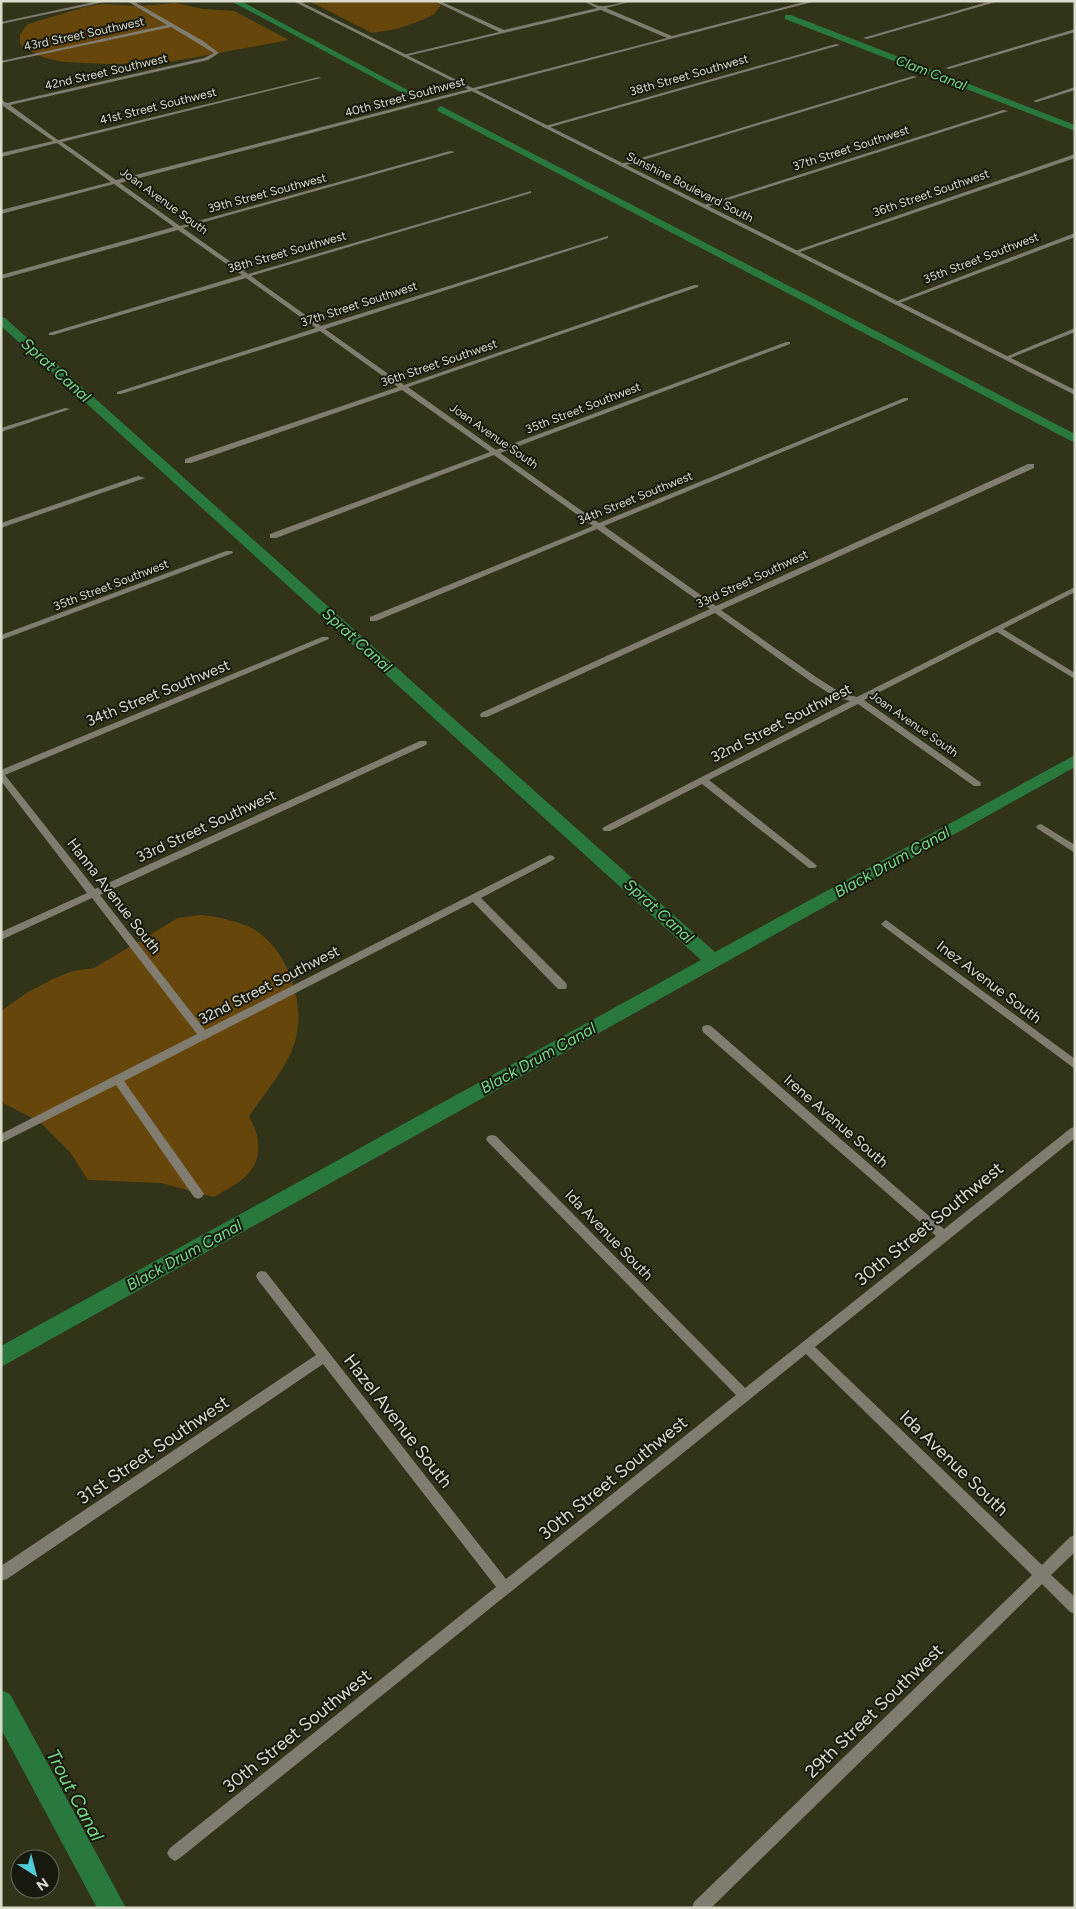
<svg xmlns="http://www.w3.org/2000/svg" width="1076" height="1909" font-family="Figtree,sans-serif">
	<rect width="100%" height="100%" fill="#32341a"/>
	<!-- green -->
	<path fill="#67460c" d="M309,1H433L441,5L434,14L420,21L396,29L372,33Z
		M176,3L203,9L234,11L289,40L159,64L129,65L64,62L45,58L23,48L20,43V34L28,24L85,7L102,4L139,6Z
		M200,915C216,916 242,922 255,930C289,952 306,1003 295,1042C286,1069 265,1093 249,1116C252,1124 258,1134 258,1142C261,1174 237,1183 214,1197L161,1183L88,1180L70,1152L40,1122L1,1102V1011L28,992L53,979L73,971L94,968L178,918Z"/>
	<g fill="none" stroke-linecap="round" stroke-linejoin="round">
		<!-- canal -->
		<path fill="#29783e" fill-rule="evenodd" d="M231,1H241L415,94L408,96Z
			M785,15H791L1075,125V131L785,19Z
			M441,106L1075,434V443L438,111L437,109Z
			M1,317L5,318L715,952L1075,755V767L1,1367V1346L701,960L1,326Z
			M1,1690L10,1694L126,1908H97L1,1729Z"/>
		<!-- minor -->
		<path fill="#807d70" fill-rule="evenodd" d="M99,1H109L1,24V22Z
			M127,1H133L203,41L219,53L208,60L10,105L58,140L319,77L321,78L62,142L116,180L667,38L601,10L403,57V55L499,32L434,1H440L504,30L597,8L583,1C590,1 597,7 603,6C613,6 623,1 633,1L606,8L672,36L808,1H816L120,183L180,226L450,151L455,152L183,228L248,274L531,191V193L251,276L321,326L608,236V238L325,329L404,385L694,285H698V287L408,387L496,450L786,342H790V344L500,453L599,523L904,398H908V400L604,526L716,606L1028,464H1034V468L721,610L816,677L841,693L857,697L1075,587V592L1003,629L1075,673V679L997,632L864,700L980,782L981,784L980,786H974L858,704L709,780L815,864L817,866L815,868H809L702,784L610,831H604L602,829L604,827L850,701L835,697L810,681L715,613L487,717H481L480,715L481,713L710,609L597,529L376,621H370V617L593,526L494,455L276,538H270V534L490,452L402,390L191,463H185V459L398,387L320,331L121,394H117V392L316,328L246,278L53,335H49V333L242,275L178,230L1,279V275L174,227L114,184L1,214V210L111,182L57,143L1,157V153L53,141L3,106L1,100L7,103L204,58L214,53L171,27L1,63V61L167,25Z
			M991,1H999L867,39L863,38Z
			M1075,29V32L949,69L945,68Z
			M836,44L840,45L547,128L542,127Z
			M913,76L917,77L623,166L618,165Z
			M1075,87V90L1037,102L1033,101Z
			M1003,110L1008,111L706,207L701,206Z
			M1075,154V158L797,253L792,252Z
			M1075,233V237L897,304L892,303Z
			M1075,328V332L1008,359L1003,358Z
			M65,408L70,409L1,432V428Z
			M138,476L145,478L1,528V523Z
			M226,551H232L233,553L1,640V635Z
			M322,637H328L329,639L5,775L95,889L420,741H426L427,743L426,745L100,895L205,1030L550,855L553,856L555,858L553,860L481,898L566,983L567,986L566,989H558L473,902L124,1081L202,1191L204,1194L202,1197L198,1199L194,1197L116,1085L1,1143V1134L197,1034L92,898L1,940V932L87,893L1,781V770Z
			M1041,824L1075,845V853L1038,829L1036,827L1038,825Z
			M886,920L1075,1059V1069L883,926L881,924Z
			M707,1025L711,1026L944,1229L1071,1128L1075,1127V1138L815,1347L1042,1565L1070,1537L1075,1535V1552L1051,1575L1075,1597V1614L1070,1612L1042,1584L711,1908H692L694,1902L1032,1575L806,1354L180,1858L175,1861L170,1858L167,1853L170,1848L496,1587L323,1364L7,1579L1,1581V1566L316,1355L258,1280L256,1276L258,1272L262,1271L266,1272L506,1579L736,1395L488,1142L486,1139L488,1136L492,1135L496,1136L745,1388L936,1236L703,1032L702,1029L703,1026Z"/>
		<!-- tertiary -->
		<path fill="#807d70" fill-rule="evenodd" d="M293,1H299L1075,390V395Z"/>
	</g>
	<g text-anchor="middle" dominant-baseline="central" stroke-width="4" stroke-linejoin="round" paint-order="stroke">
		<!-- far-street labels -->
		<g font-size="12" fill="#dadccc" stroke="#191a0f">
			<text transform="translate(84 34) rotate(-12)">43rd Street Southwest</text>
			<text transform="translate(106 72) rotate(-13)">42nd Street Southwest</text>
			<text transform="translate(689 75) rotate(-16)">38th Street Southwest</text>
			<text transform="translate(405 97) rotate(-15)">40th Street Southwest</text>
			<text transform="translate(158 106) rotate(-14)">41st Street Southwest</text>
			<text transform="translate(851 148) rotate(-18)">37th Street Southwest</text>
			<text transform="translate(690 187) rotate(27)">Sunshine Boulevard South</text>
			<text transform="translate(267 193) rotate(-15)">39th Street Southwest</text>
			<text transform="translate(931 193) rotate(-19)">36th Street Southwest</text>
			<text transform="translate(164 201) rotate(36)">Joan Avenue South</text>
			<text transform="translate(287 252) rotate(-16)">38th Street Southwest</text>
			<text transform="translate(981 258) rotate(-21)">35th Street Southwest</text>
			<text transform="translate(359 304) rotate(-18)">37th Street Southwest</text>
			<text transform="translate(439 363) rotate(-19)">36th Street Southwest</text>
			<text transform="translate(583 408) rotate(-21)">35th Street Southwest</text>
			<text transform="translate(494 436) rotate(35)">Joan Avenue South</text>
			<text transform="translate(635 498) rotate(-22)">34th Street Southwest</text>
			<text transform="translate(752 579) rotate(-25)">33rd Street Southwest</text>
			<text transform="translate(111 585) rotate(-21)">35th Street Southwest</text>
			<text transform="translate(914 724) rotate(35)">Joan Avenue South</text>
		</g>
		<!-- far-water labels -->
		<g font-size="14" font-style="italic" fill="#75db8b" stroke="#191a0f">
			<text transform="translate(931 73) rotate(21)">Clam Canal</text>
		</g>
		<!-- street labels -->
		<g font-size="15" fill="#dadccc" stroke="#191a0f">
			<text transform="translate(158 693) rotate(-22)">34th Street Southwest</text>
			<text transform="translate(781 723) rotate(-27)">32nd Street Southwest</text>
			<text transform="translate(206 826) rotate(-25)">33rd Street Southwest</text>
			<text transform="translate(114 896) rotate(52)">Hanna Avenue South</text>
			<text transform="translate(989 982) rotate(37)">Inez Avenue South</text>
			<text transform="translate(269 985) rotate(-27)">32nd Street Southwest</text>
			<text transform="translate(836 1121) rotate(41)">Irene Avenue South</text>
			<text transform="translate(609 1235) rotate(46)">Ida Avenue South</text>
		</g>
		<!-- water labels -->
		<g font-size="16" font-style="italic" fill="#75db8b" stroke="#191a0f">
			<text transform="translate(56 370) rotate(42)">Sprat Canal</text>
			<text transform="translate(357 640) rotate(42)">Sprat Canal</text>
			<text transform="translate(892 862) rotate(-29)">Black Drum Canal</text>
			<text transform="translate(659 911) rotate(42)">Sprat Canal</text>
			<text transform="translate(538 1058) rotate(-29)">Black Drum Canal</text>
			<text transform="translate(184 1255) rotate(-29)">Black Drum Canal</text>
		</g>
		<!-- near-street labels -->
		<g font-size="18" fill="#dadccc" stroke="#191a0f">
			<text transform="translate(929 1224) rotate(-39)">30th Street Southwest</text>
			<text transform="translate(398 1421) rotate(52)">Hazel Avenue South</text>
			<text transform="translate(153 1450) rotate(-34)">31st Street Southwest</text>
			<text transform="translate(954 1463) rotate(44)">Ida Avenue South</text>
			<text transform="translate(613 1478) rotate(-39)">30th Street Southwest</text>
			<text transform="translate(874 1711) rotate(-44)">29th Street Southwest</text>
			<text transform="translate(297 1731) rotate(-39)">30th Street Southwest</text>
		</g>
		<!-- near-water labels -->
		<g font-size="19" font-style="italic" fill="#75db8b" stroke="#191a0f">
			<text transform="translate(75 1795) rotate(62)">Trout Canal</text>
		</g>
	</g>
	<!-- border -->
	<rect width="1076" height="1909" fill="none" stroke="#dadccc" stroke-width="5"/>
	<!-- north arrow -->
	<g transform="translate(35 1874) rotate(144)"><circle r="24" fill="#191a0f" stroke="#66685b"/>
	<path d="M0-4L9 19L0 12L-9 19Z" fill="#52cbd8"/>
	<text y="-8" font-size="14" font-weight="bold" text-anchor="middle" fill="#dadccc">N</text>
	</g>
</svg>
